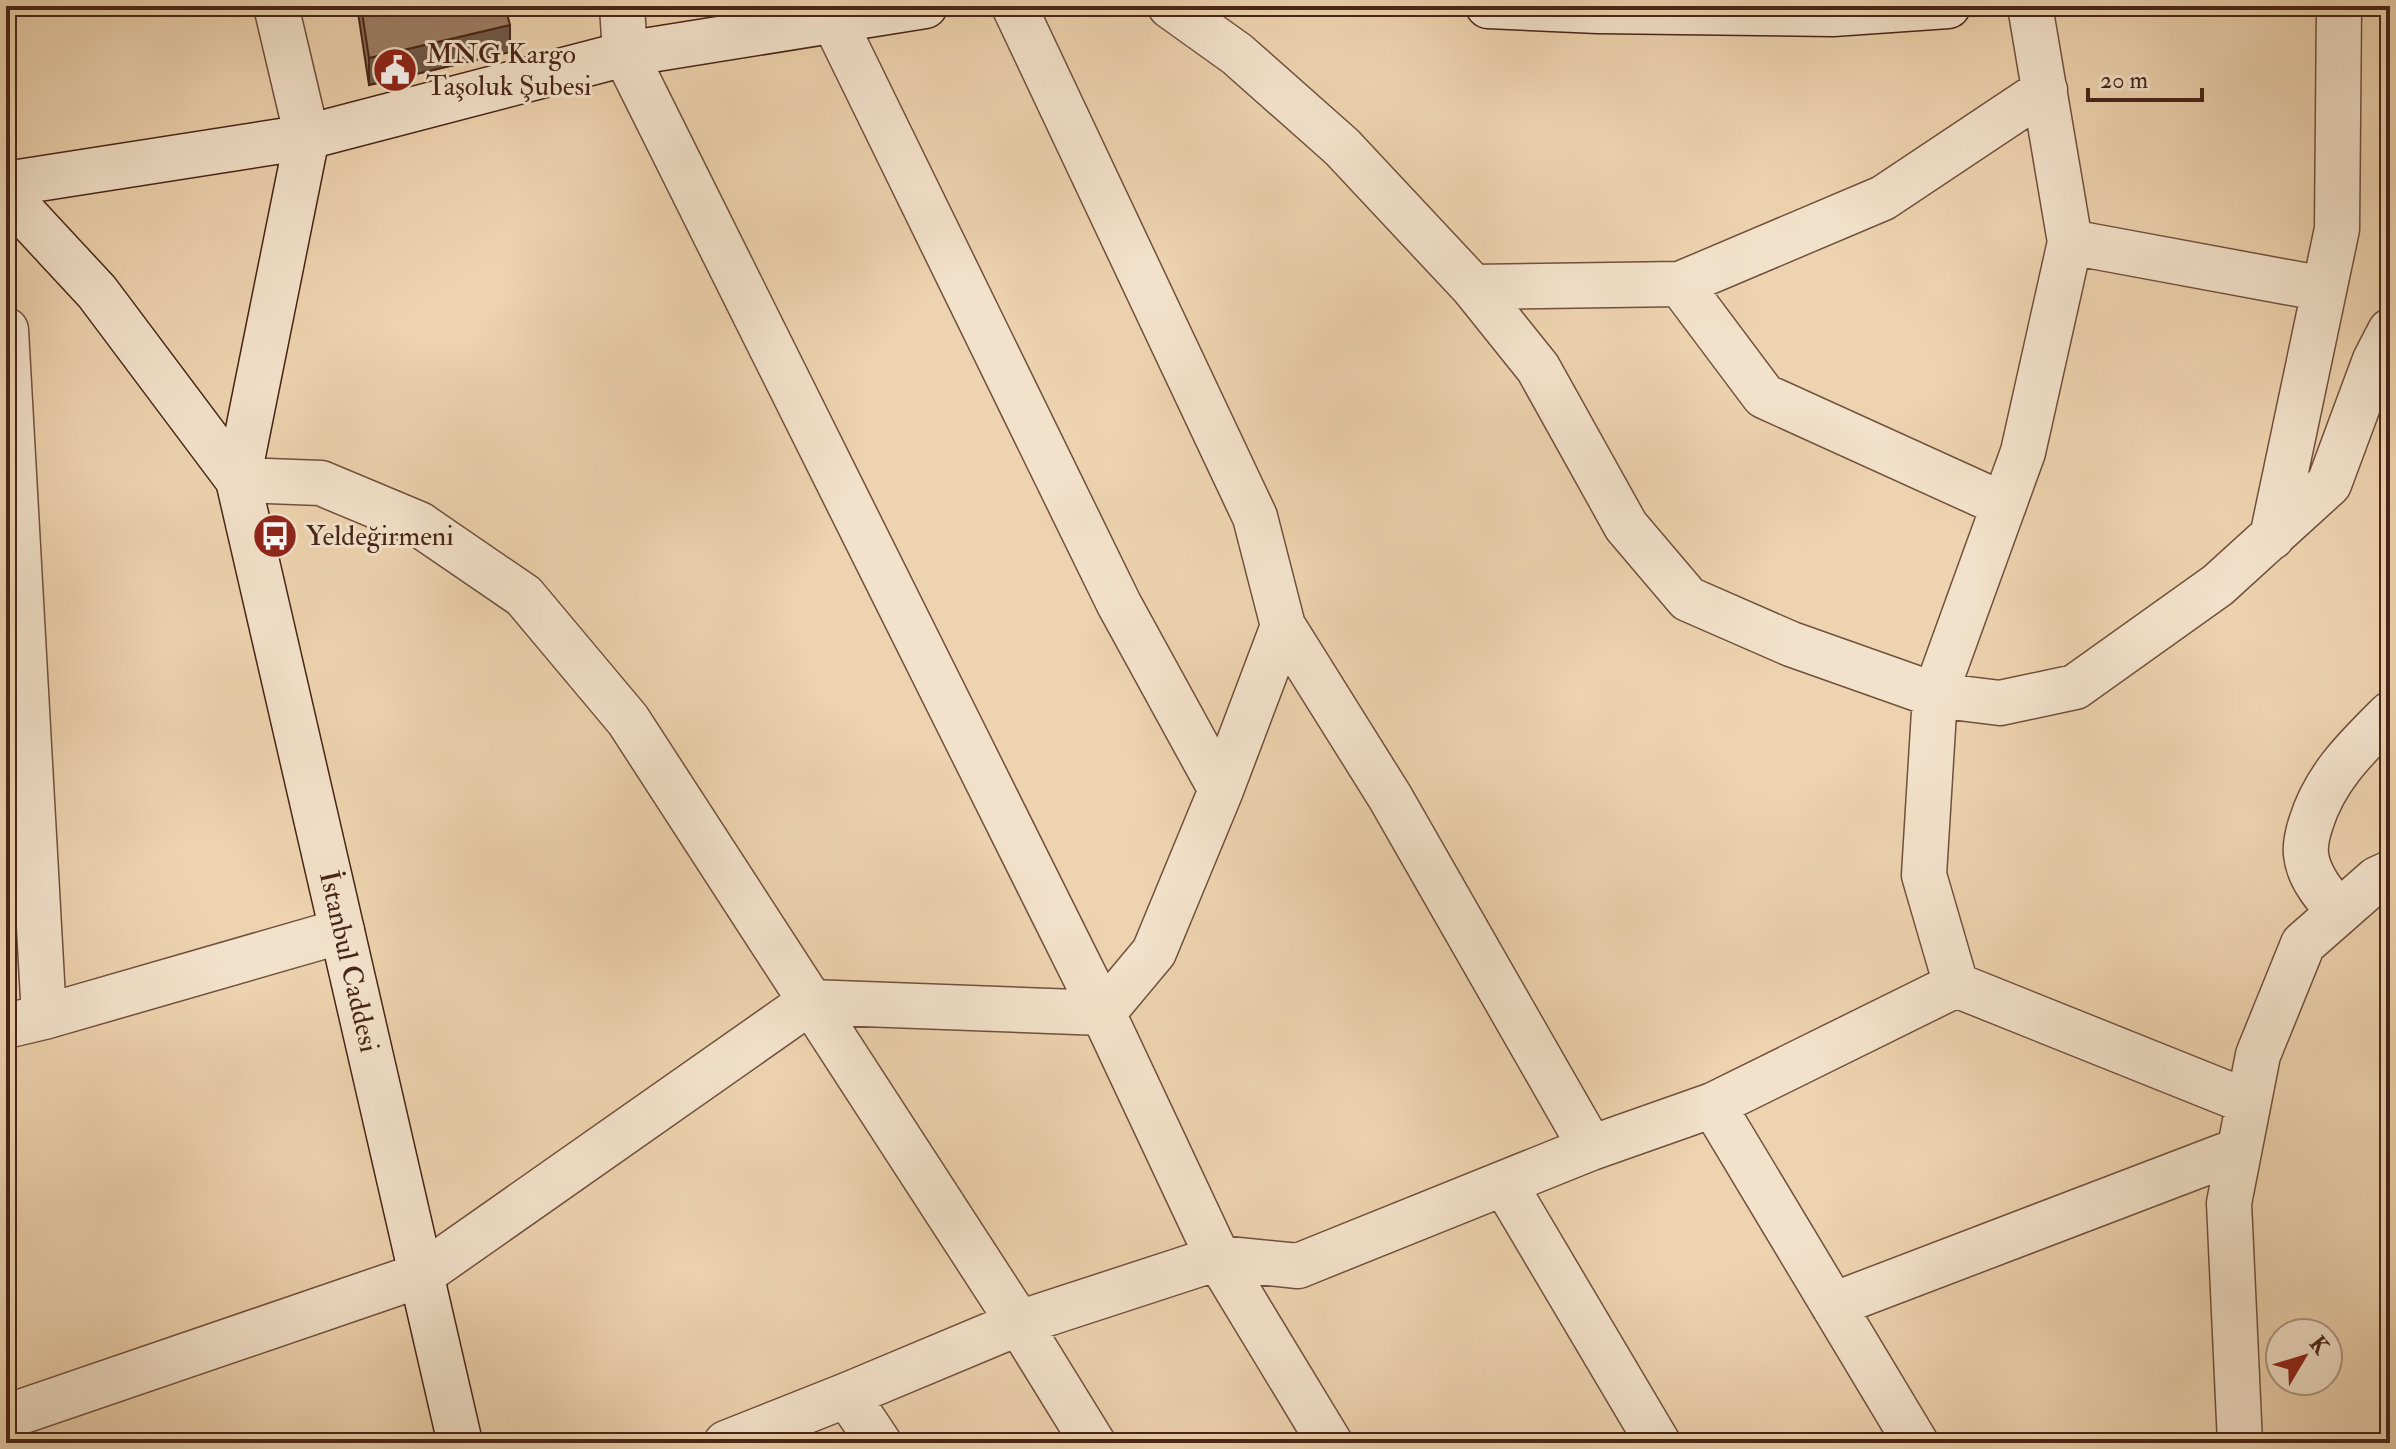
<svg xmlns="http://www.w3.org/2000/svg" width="2396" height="1449" font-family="'IM FELL Double Pica',serif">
	<rect width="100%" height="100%" fill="#edd3af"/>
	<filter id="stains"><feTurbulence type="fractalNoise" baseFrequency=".0025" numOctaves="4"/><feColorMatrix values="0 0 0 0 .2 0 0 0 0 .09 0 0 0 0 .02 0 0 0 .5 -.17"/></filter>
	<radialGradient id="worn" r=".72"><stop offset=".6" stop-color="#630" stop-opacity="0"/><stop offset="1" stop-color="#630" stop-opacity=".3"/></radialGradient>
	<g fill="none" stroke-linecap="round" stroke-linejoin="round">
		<!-- street casing -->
		<g stroke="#71503e" stroke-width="47">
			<path id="street" d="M276,6L307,137
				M622,6L625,54L1103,1013L1218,1258L1330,1443
				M1014,6L1255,517L1283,626L1390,797L1591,1148
				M1170,6L1237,54L1342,147L1473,287L1538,368L1626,526L1688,599L1791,644L1935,695L2000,703L2075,687L2218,585L2329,484L2375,360L2390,331
				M2030,6L2070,242L2023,452L1935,695L1924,875L1956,985L2248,1102
				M834,21L1119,604L1221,790
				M2070,242L2324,289
				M1680,284L1764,396L2004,505
				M1473,287L1680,284L1883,198L2045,90
				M6,330L44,1017
				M238,480L321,483L419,524L524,596L628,720L1019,1323L1093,1443
				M2272,537L2337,229L2339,6
				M2339,912C2325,896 2308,876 2306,854C2305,844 2308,832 2311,823C2325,777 2357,747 2390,714
				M6,1026L44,1017L342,931
				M1713,1105L1916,1443
				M1504,1183L1658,1443
				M1833,1305L2239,1150
				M847,1395L879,1443
				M6,1417L421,1275L810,1002L1103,1013L1154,952L1221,790L1283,626
				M726,1443L847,1395L1019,1323L1218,1258L1298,1266L1591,1148L1713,1105L1956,985
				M2240,1443L2229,1203L2258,1055L2303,944L2377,879L2390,873"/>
		</g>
		<!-- secondary casing -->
		<g stroke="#482518" stroke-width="47">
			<g id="secondary">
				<path d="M1488,6L1598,11L1833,14L1948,6"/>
				<path id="s1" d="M307,137L238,480L460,1443"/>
				<path d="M6,184L307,137L625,54L925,6"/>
				<path d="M6,194L97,292L238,480"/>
			</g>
		</g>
		<!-- street -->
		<use href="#street" stroke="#f3e2cb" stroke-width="44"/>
		<!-- secondary -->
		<use href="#secondary" stroke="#f3e2cb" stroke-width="44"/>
	</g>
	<!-- wall -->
	<path fill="#886d59" stroke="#482518" stroke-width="2" d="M357,6H505L510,52L369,85Z"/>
	<!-- shaded-wall -->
	<path fill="#6f5948" stroke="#482518" stroke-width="2" d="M510,25V52L369,85V58Z"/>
	<!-- building -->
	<path fill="#9e7f67" stroke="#482518" stroke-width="2" d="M361,6H505L510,25L369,58Z"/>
	<!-- icons -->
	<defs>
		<g id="civic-disc" transform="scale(2.3)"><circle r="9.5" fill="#8f2418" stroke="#f3e2cb"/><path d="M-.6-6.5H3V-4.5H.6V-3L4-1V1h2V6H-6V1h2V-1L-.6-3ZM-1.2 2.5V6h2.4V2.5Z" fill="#fff"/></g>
		<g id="bus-disc" transform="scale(2.3)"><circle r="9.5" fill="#8f2418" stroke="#f3e2cb"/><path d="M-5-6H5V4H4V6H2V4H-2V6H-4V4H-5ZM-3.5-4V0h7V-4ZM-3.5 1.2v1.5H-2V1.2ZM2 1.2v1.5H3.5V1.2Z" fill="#fff"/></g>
	</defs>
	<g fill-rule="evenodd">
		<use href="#civic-disc" x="395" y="70"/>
		<use href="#bus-disc" x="275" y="536"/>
	</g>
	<g text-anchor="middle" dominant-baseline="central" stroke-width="6" stroke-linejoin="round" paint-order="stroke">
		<!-- poi labels -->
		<g font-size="28" fill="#482518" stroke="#f3e2cb" text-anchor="start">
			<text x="426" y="54">MNG Kargo<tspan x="426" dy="32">Taşoluk Şubesi</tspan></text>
			<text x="306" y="536">Yeldeğirmeni</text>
		</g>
		<!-- street labels -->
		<g font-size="28" fill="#482518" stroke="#f3e2cb">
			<text stroke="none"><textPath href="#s1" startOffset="844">İstanbul Caddesi</textPath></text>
		</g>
	</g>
	<!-- margin -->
	<rect width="2396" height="1449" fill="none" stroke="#edd3af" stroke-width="32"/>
	<rect x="8" y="8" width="2380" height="1433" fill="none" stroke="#482518" stroke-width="4"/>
	<rect x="16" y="16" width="2364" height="1417" fill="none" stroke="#482518" stroke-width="2"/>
	<!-- north arrow -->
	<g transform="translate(2304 1357) rotate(52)"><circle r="38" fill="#f3e2cb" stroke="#af9683" stroke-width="2"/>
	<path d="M0-6L14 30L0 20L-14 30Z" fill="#8f2418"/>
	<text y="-12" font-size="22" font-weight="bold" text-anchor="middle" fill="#482518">K</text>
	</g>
	<!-- scale -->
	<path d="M2088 88v12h114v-12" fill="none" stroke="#482518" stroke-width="4"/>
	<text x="2100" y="88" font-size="24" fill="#482518" stroke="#f3e2cb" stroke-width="6" paint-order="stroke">20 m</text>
	<rect width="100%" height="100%" filter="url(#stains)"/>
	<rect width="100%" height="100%" fill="url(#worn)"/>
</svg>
